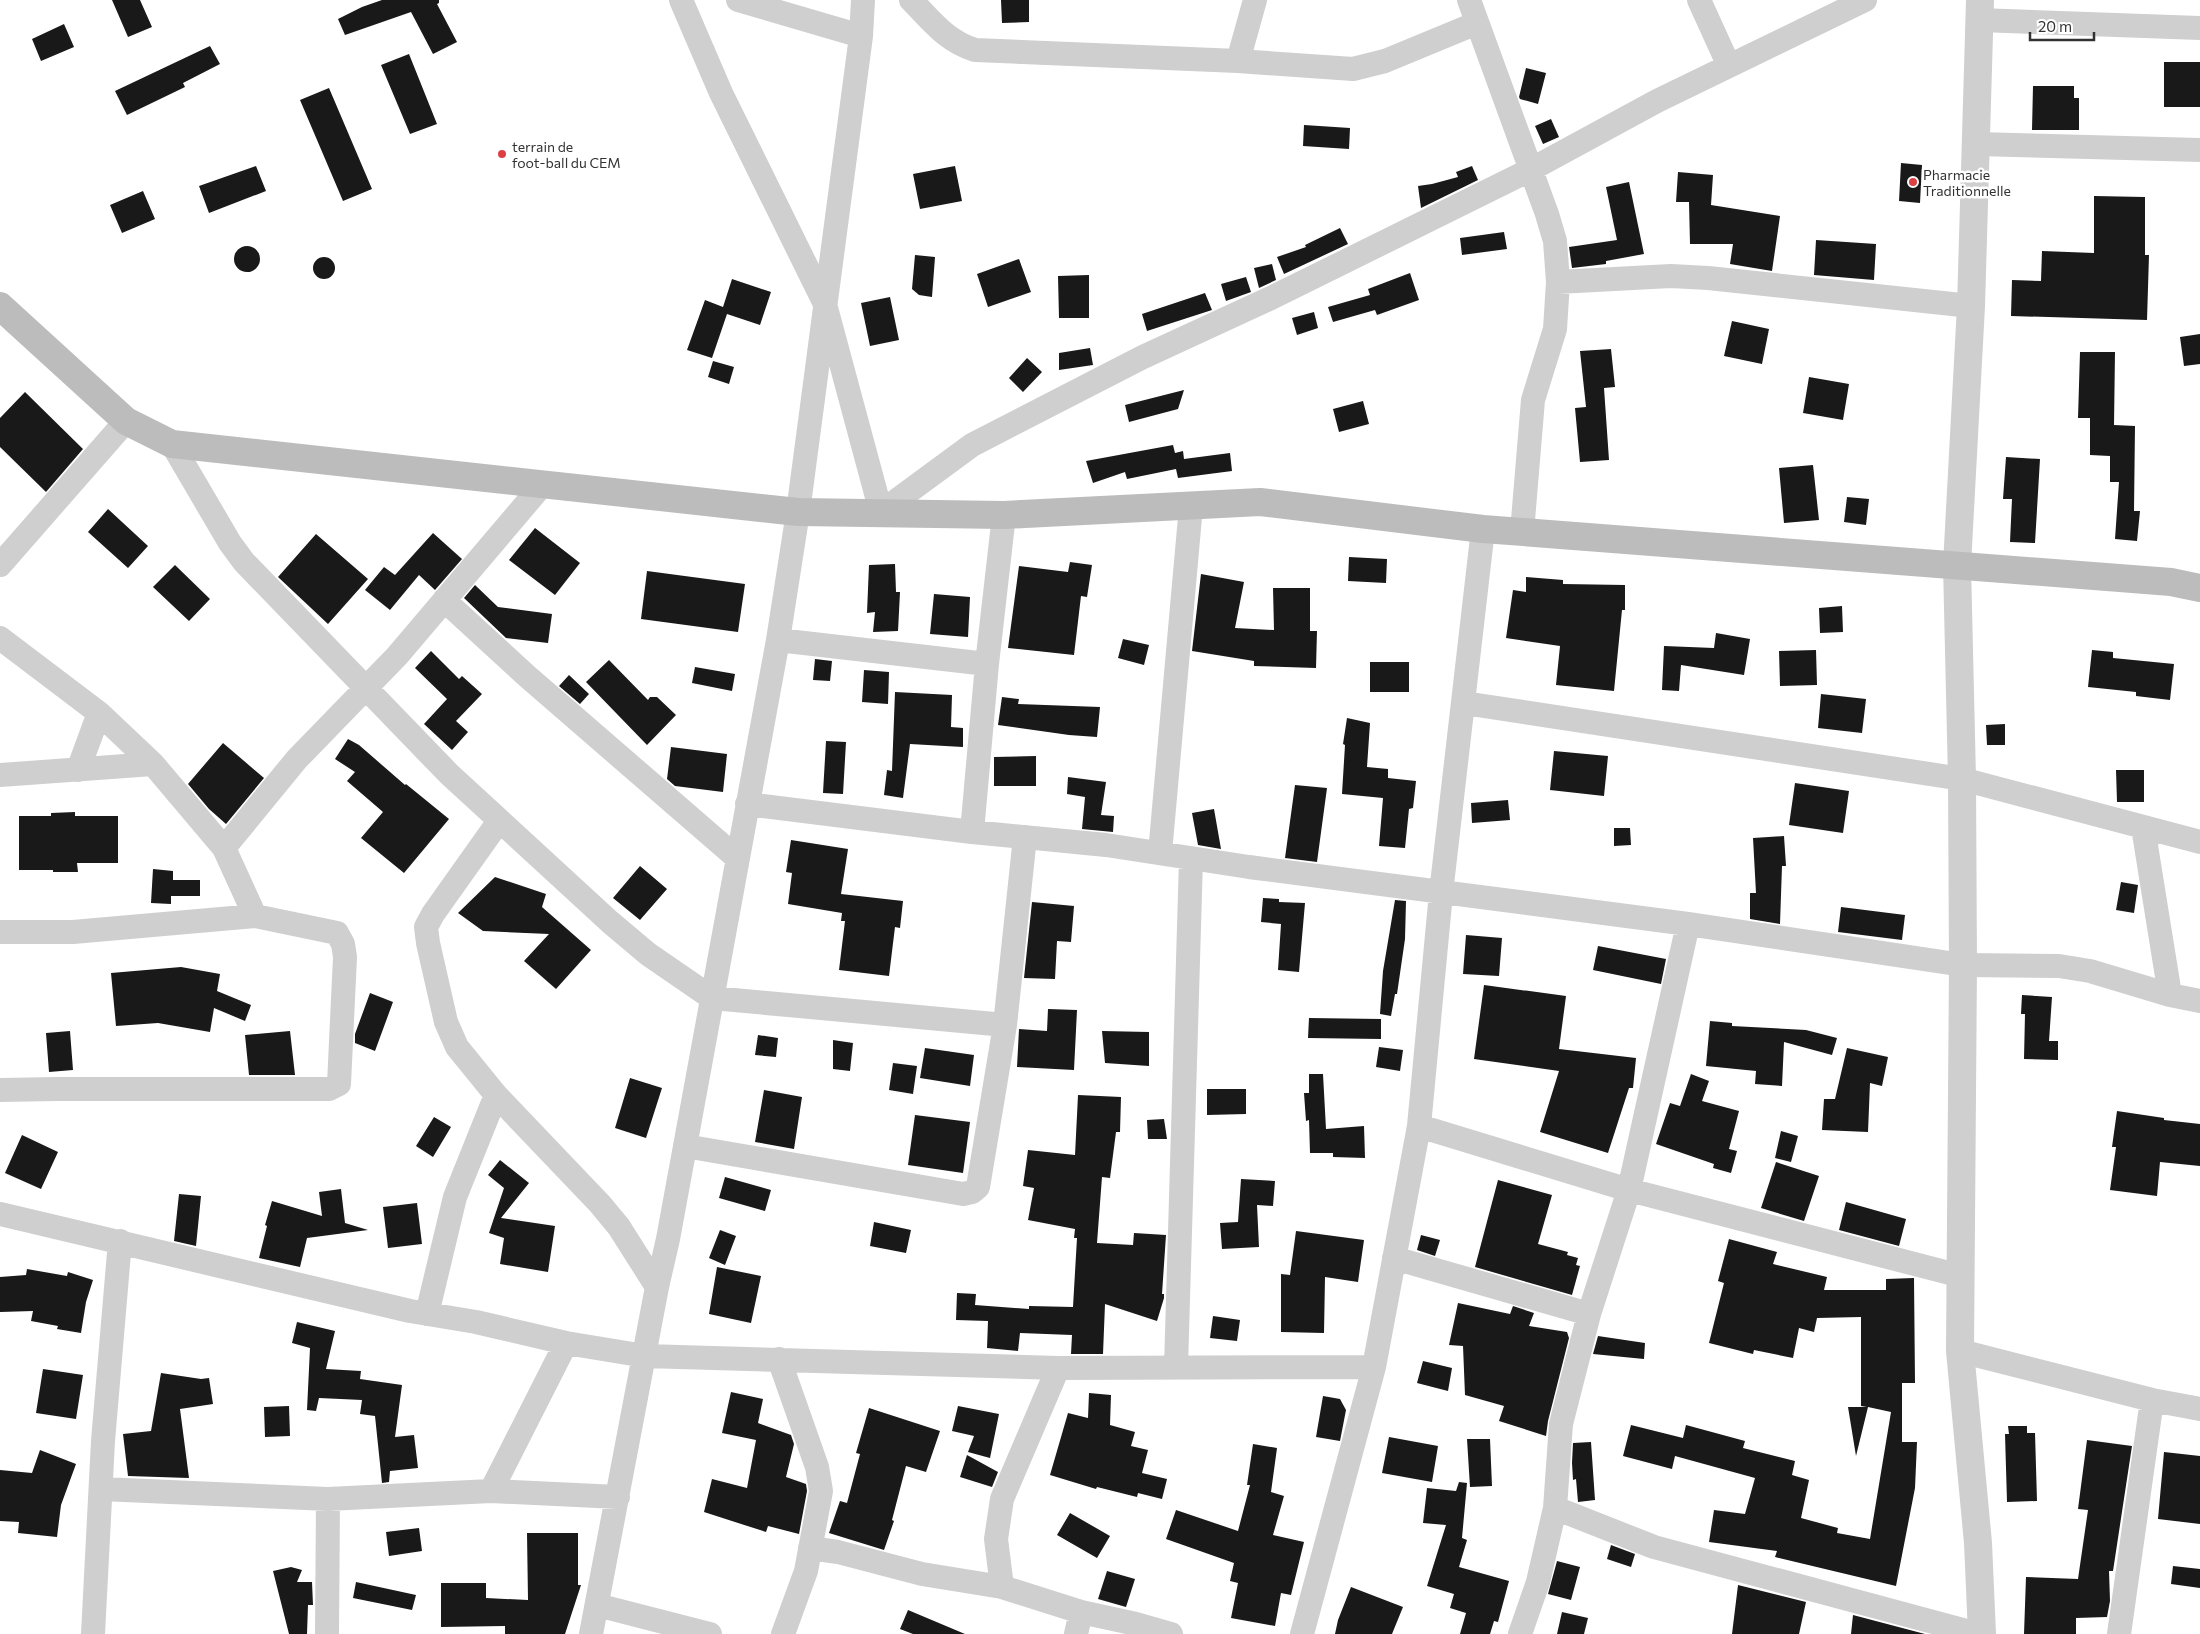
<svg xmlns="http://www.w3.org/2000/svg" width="2200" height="1634" font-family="Commissioner,sans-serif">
	<rect width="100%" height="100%" fill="#fff"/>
	<!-- building -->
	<path fill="#191919" d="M112,0H140L152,27L128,37Z
		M382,0H439V3L437,4L457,42L433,54L411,12L345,35L338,19L362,7Z
		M1001,0H1029V22L1002,23Z
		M64,24L74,47L41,61L32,39Z
		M210,46L220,64L183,83L185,87L127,115L115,91Z
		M409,54L437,124L410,134L381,65Z
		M2164,62H2200V107H2164Z
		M1526,68L1546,73L1538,104L1520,99L1519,97Z
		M2033,86H2074V98H2079V130H2032Z
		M329,88L372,189L343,201L300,100Z
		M1551,119L1559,137L1543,144L1535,126Z
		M1304,125L1350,128L1349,149L1303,146Z
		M1901,163L1922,165L1920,203L1899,201Z
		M256,166L266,191L209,213L199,186Z
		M955,166L962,201L920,209L913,174Z
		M1472,166L1478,180L1421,208L1418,186L1432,184L1458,177L1456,172Z
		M1678,172L1713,175L1711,205L1780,216L1772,271L1730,264L1733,244H1690L1689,202H1676Z
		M1629,182L1644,254L1606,261V264L1572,268L1569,247L1617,240L1606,187Z
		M143,191L155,219L122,233L110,205Z
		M2094,196L2145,197V255H2149L2147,320L2011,316L2012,280L2041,281L2042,251L2094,253Z
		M1340,228L1348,244L1284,274L1277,257L1306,247L1305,245Z
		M1504,232L1507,249L1462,255L1460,238Z
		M1816,240L1876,244L1874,280L1814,275Z
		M234 259a13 13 0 1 1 26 0a13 13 0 1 1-26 0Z
		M915,255L935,257L932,297L919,295L912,289Z
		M313 268a11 11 0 1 1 22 0a11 11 0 1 1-22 0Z
		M1019,259L1031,292L988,307L977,274Z
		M1272,264L1276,280L1259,288L1254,268Z
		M1410,273L1419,300L1377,315L1375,310L1333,322L1328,307L1370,295L1368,289Z
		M1089,275V318H1059L1058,276Z
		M1246,277L1251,292L1226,301L1221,284Z
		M732,279L771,292L760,325L727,314L712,358L687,350L705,300L723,307Z
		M1205,293L1212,310L1147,331L1142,314Z
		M890,297L899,340L870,346L861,303Z
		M1314,312L1318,328L1297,335L1292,318Z
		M1732,321L1769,329L1762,364L1724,356Z
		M2200,334V364L2184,366L2180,337Z
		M1090,348L1093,365L1059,370V353Z
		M1611,349L1615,387L1604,388L1609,460L1580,462L1575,408L1586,407L1580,351Z
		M2080,352H2115L2114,425L2135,426L2134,511H2140L2137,541L2115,539L2119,482H2110V456L2090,455V418H2078Z
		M1027,358L1042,372L1023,392L1009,378Z
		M713,361L734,367L729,384L708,377Z
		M1809,377L1849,384L1843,420L1803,413Z
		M1184,390L1178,409L1129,422L1125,405Z
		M25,392L83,449L46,492L0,447V418Z
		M1363,401L1369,424L1339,432L1333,409Z
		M1173,445L1175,453L1183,451L1184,459L1230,453L1232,471L1178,478L1176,469L1127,479L1125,472L1093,483L1086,461Z
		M2006,457L2040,459L2035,543L2010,542L2012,499H2003Z
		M1813,465L1819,520L1784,523L1779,468Z
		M1847,497L1869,499L1866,525L1844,522Z
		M108,509L148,546L128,568L88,532Z
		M535,528L580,563L555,595L509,560Z
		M433,533L462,559L435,590L419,575L390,610L365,590L384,567L395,575Z
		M316,534L368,579L328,624L278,577Z
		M1349,557L1387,559L1386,583L1348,581Z
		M1070,562L1092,565L1087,597L1081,596L1074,655L1008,648L1019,566L1068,572Z
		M895,564L896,592H900L898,631L873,632L875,612L867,613L869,565Z
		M175,565L210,599L189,621L153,587Z
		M647,571L745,584L738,632L641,619Z
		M1201,574L1244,582L1235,628L1274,630L1273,588H1310V631H1317L1316,668L1254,666V661L1192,651Z
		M1526,577L1563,580V584L1625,585V610H1622L1614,691L1556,685L1560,646L1506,638L1513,590L1526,592Z
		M475,585L498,607L552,614L548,643L506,638L464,598Z
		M934,594L970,597L968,637L930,634Z
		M1842,606L1843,632L1820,633L1819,608Z
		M1716,633L1750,639L1744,675L1681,665L1679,691L1662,690L1664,646L1714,648Z
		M1123,639L1149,645L1144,665L1118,658Z
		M1816,650L1817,685L1780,686L1779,651Z
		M2092,650L2113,652V658L2174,664L2170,700L2136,696V692L2088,687Z
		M431,651L459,679L462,676L482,694L456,721L468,732L452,750L424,724L447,699L415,668Z
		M815,659L832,661L830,681L813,680Z
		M609,660L648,700L650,697H657L676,715L647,745L586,682Z
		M1370,662H1409V692H1370Z
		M695,667L735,674L732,691L692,683Z
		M864,670L889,672L888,704L862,702Z
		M569,675L589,694L580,704L559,686Z
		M895,692L952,695L951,727L963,728V747L910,744L903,798L884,795L887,770L892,771Z
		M1821,694L1866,699L1862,733L1818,728Z
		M1002,697L1019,699L1018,704L1100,707L1097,737L1069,735L998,725Z
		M1347,718L1370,723L1367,767L1388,769V778L1416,781L1413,808L1409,809L1405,848L1379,846L1383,798L1342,794L1345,745L1343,744Z
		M2005,724V745H1987L1986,725Z
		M348,739L359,745L405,785L406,784L449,819L404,873L361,838L383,812L347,781L355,772L335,759Z
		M826,741L846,742L843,794L823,793Z
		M223,743L264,778L226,824L209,809L188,784Z
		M671,747L727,754L723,792L675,786L667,779Z
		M1554,751L1608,756L1604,796L1550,790Z
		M1036,756V786H994V757Z
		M2116,770H2144V802H2117Z
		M1068,777L1106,782L1101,815L1114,816L1113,832L1082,829L1085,797L1067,794Z
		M1795,783L1849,791L1843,833L1789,825Z
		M1295,785L1327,788L1317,862L1285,858Z
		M1508,800L1510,820L1472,823L1471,803Z
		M1214,809L1221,849L1198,845L1192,813Z
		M75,812V816H118V863H77L78,872H53V870H19V816H51V813Z
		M1614,828H1630L1631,845L1614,846Z
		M1784,836L1786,866H1782L1780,924L1750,919V893H1756L1753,838Z
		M791,840L848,849L841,894L903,901L900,928L895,927L889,976L839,970L845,921H841L842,913L788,904L792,873L786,872Z
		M640,866L667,889L640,920L613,898Z
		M153,869L173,871V880H200V896H171V904L151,903Z
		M495,877L546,894L542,907L591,950L556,989L524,961L549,934L483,931L458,913Z
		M2121,882L2138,885L2134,913L2116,910Z
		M1263,898L1279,899V902L1305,903L1299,972L1278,970L1281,924L1261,922Z
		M1395,900L1406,901L1405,939L1397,994H1395L1391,1016L1380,1014L1383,971Z
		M1032,902L1074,906L1071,942L1057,941L1055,979L1024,978Z
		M1841,907L1905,915L1902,940L1838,932Z
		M1466,935L1502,938L1499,976L1463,974Z
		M1598,946L1666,959L1661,984L1593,970Z
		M181,967L220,974L217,991L251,1005L245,1021L214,1008L210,1032L158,1023L116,1026L111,973Z
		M1484,985L1566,996L1559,1049L1636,1058L1633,1088H1629L1608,1153L1540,1132L1559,1071L1474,1059Z
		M370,993L393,1002L375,1051L355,1043V1034Z
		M2022,995L2052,997L2049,1041H2058V1060L2024,1059L2025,1014H2021Z
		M1048,1009L1077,1010L1074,1070L1017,1067L1019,1029L1047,1031Z
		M1309,1018L1381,1019V1039L1308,1038Z
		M1710,1021L1732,1023V1026L1806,1030L1837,1038L1832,1055L1784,1042L1782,1086L1755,1084L1756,1071L1706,1066Z
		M70,1031L73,1070L49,1072L46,1033Z
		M290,1031L295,1075H249L245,1035Z
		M1102,1031L1149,1032V1066L1105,1063Z
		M758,1035L778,1038L776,1057L755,1055Z
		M833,1040L853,1043L850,1071L833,1069Z
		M1379,1047L1403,1050L1400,1071L1376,1067Z
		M925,1048L974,1055L970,1086L920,1078Z
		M1847,1048L1888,1057L1882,1086L1870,1083L1868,1132L1822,1130L1824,1099H1835Z
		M893,1063L917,1066L913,1094L889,1090Z
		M1309,1074H1323L1326,1129L1364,1126L1365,1158L1333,1157V1153H1310L1309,1120L1306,1121L1304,1093H1309Z
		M1691,1074L1709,1081L1702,1101L1739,1111L1729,1149L1737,1151L1731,1173L1713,1168L1714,1164L1656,1144L1670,1103L1680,1106Z
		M630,1078L662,1088L646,1138L615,1128Z
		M1207,1089H1246V1114L1207,1115Z
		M764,1090L802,1097L794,1149L755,1142Z
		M1078,1095L1121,1097L1120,1132H1116L1110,1178L1102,1177L1097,1243L1133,1245L1134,1233L1166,1235L1162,1294H1164V1298L1157,1321L1105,1304L1103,1354H1071L1072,1335L1020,1333L1018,1351L987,1348L988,1321L956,1320L957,1293L976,1294L975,1305L1029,1309V1306L1073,1307L1077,1238H1074L1075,1229L1028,1220L1034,1188L1023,1186L1028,1150L1075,1155Z
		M2117,1111L2164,1118V1120L2200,1124V1166L2160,1162L2157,1196L2110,1190L2116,1147H2112Z
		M915,1115L970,1122L963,1173L908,1165Z
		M434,1117L451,1127L433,1157L416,1146Z
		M1164,1119L1167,1139H1148L1147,1120Z
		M1781,1131L1798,1136L1791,1162L1775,1158Z
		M22,1135L58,1152L41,1189L5,1173Z
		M500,1160L529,1183L501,1218L555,1226L548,1272L500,1264L504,1238L489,1233L504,1188L488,1175Z
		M1776,1162L1819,1176L1804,1221L1761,1208Z
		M725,1177L771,1190L765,1211L719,1198Z
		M1241,1179L1275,1181L1273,1206L1257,1205L1259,1247L1222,1249L1220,1223L1238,1222Z
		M1498,1180L1552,1195L1538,1244L1568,1252L1567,1255L1578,1258L1576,1265L1580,1266L1572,1295L1475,1267Z
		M341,1189L345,1223L368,1230L307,1238L300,1267L259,1258L267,1226L265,1225L272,1201L322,1216L319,1192Z
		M179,1194L201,1196L196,1246L174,1241Z
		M1846,1202L1906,1219L1899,1246L1839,1230Z
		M417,1203L422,1244L388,1248L383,1207Z
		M874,1222L911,1230L906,1253L870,1246Z
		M720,1230L736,1236L725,1265L709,1258Z
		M1296,1231L1364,1240L1358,1282L1325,1277L1324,1333L1281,1332V1274L1290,1275Z
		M1421,1235L1440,1240L1435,1256L1417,1250Z
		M1729,1239L1777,1252L1773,1264L1827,1277L1824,1290H1886V1279L1914,1278L1915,1383H1902V1442H1917L1915,1488L1896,1586L1775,1557L1777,1551L1709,1542L1714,1510L1745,1514L1755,1478L1675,1456L1672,1469L1623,1456L1631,1425L1683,1438L1686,1425L1745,1441L1743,1448L1795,1461L1792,1475L1809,1480L1801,1518L1838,1528L1837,1533L1870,1539L1891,1412L1868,1407L1856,1456L1848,1407H1867L1861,1406V1317L1817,1318L1814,1332L1799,1328L1793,1358L1754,1350L1753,1354L1709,1343L1724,1283L1718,1281Z
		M717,1267L761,1276L751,1323L709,1314Z
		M27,1269L67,1276L68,1272L93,1280L86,1302L81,1333L57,1329L58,1326L31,1321L33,1311L0,1312V1277L26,1275Z
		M1458,1303L1510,1314L1513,1306L1534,1313L1529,1326L1567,1332L1569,1338L1548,1421L1546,1436L1499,1421L1504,1406L1465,1395L1463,1346L1449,1345Z
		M1213,1316L1240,1320L1237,1341L1210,1338Z
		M297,1322L335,1331L326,1369L361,1371L360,1379L402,1385L395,1437L414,1435L418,1468L390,1471L389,1482L382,1483L375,1416L360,1414L362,1400L319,1398L316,1411L307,1410L310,1348L292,1343Z
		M1598,1336L1645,1343L1644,1359L1593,1354Z
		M1423,1361L1452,1368L1448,1391L1417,1383Z
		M43,1369L83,1375L76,1419L36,1413Z
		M161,1373L201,1379L209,1378L213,1404L180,1409L189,1478L128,1476L123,1434L151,1431Z
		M731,1392L763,1399L758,1423L791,1435L794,1444L786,1477L806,1484L807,1491L799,1534L768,1526L766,1532L704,1512L712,1479L747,1488L756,1440L722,1433Z
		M1089,1393L1111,1395L1110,1425L1135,1432L1131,1446L1148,1450L1142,1473L1167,1479L1162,1499L1138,1493L1137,1497L1097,1487L1096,1489L1050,1475L1068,1413L1088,1418Z
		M1323,1396L1340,1399L1346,1410L1340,1441L1316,1437Z
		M289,1406L290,1436L265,1437L264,1407Z
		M958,1406L999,1414L990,1458L968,1452L974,1436L952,1431Z
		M869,1408L940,1431L926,1472L906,1466L892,1520L894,1521L884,1550L829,1533L840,1501L847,1503L860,1454L856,1453Z
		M2008,1426H2027V1433H2035L2037,1501L2007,1502L2005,1434H2009Z
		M1389,1437L1438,1446L1432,1482L1382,1473Z
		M1467,1439H1490L1492,1486L1470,1487Z
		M2087,1440L2132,1446L2113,1571H2109L2110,1601L2107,1617L2076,1618V1634H2024L2026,1577L2078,1579L2088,1510L2078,1509Z
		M1591,1442L1595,1500L1578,1502L1576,1479L1573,1480L1572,1463L1573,1443Z
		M1253,1444L1277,1448L1271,1492L1284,1496L1273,1535L1304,1542L1291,1595L1281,1593L1275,1626L1231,1618L1238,1583L1230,1581L1234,1563L1166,1539L1176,1510L1238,1531L1250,1485H1247Z
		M40,1450L76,1464L61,1505L57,1537L18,1533L19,1522L0,1521V1470L32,1473Z
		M2164,1452L2200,1456V1524L2158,1519Z
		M967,1455L998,1472L992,1487L960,1477Z
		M1459,1482L1467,1483L1462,1538L1467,1540L1459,1567L1509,1581L1498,1622L1494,1621L1490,1634H1460L1466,1613L1450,1608L1454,1594L1427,1586L1446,1525L1423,1523L1427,1488L1456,1491Z
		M1070,1513L1110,1536L1097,1558L1057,1535Z
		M419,1528L422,1551L389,1556L386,1532Z
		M527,1533H578V1585H581L565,1634H505V1626L441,1627V1583H486V1598L528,1600Z
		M1611,1545L1635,1554L1631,1567L1607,1559Z
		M1557,1561L1580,1567L1571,1600L1548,1594Z
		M2173,1566L2200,1569V1588L2171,1584Z
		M291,1567L302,1570L297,1582H312L313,1605H308L307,1634H289L273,1571Z
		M1107,1571L1135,1579L1126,1607L1098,1599Z
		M356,1582L416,1595L412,1610L353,1598Z
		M1738,1585L1806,1602L1799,1634H1732Z
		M1351,1587L1403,1607L1392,1634H1335L1338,1620Z
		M908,1610L965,1634H913L900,1629Z
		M1562,1612L1588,1618L1584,1634H1557Z
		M1853,1615L1925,1634H1851Z"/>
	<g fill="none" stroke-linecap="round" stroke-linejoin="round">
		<!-- minor -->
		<path stroke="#cfcfcf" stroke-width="24" d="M681,0L721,93L825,304L881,512L972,445L1143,357L1271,298L1530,170L1657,101L1865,0
			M738,0L861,36
			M911,0C932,21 946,41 975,50L1238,61L1353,69L1385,61L1477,23
			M1469,0L1547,214L1555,241L1558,282L1555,329L1533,400L1522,532
			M1699,0L1729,66
			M1979,20L2200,28
			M1238,61L1255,0
			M1976,144L2200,150
			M1558,282L1671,276L1708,278L1971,306
			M172,444L230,543L244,562L449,774L610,922L648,954L712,998L1005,1025
			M0,565L126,421
			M444,600L528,677L737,858
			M0,638L99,713L153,764L224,848L255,916L73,932H0
			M778,640L987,664
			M1464,703L1962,779L2200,842
			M78,770L99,713
			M0,775L153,764
			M747,804L972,832L1106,845L1249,867L1688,924L1963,965L2059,966L2090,971L2170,995L2200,1001
			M499,821L433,914L426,927L428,943L446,1022L457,1047L496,1095L600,1204L619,1227L657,1287
			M2143,827L2170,995
			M972,832L987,664L1004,515
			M224,848L297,759L397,656L543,484
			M1160,853L1191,506
			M0,1090L57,1089H329L339,1084L345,957L343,944L337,933L255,916
			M1419,1126L1629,1190L1961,1276
			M685,1146L963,1194L972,1192L978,1187L1005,1025L1025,837
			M0,1214L410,1311L476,1322L566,1343L645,1356L1058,1368L1374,1367
			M1394,1258L1589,1314
			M427,1314L455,1197L496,1095
			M1960,1351L2152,1400L2200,1409
			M779,1359L817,1467L821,1491L806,1571L783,1634
			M1176,1367L1191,859
			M1058,1368L1002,1499L996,1539L1002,1587L1081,1612L1136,1624L1171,1634
			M101,1489L328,1499L491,1491L618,1497
			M491,1491L566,1343
			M1555,1508L1561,1424L1589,1314L1629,1190L1688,924
			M810,1548L838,1552L922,1574L1002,1587
			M597,1605L710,1634
			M93,1634L103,1441L120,1241
			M327,1634L328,1499
			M591,1634L657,1287L668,1239L778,640L798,512L861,36L863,0
			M1076,1634L1081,1612
			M1302,1634L1374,1367L1419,1126L1441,893L1483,529
			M1520,1634L1538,1582L1555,1508L1654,1547L1978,1634
			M2119,1634L2152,1400"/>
		<!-- tertiary -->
		<path stroke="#cfcfcf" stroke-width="28" d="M1980,0L1971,306L1957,565L1962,779L1963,965L1960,1351L1978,1543L1982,1634"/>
		<!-- secondary -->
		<path stroke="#bcbcbc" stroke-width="28" d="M0,306L126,421L172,444L798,512L1004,515L1260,502L1483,529L2171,582L2200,588"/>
	</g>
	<!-- markers -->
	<g fill="#dd4044" stroke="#fff" stroke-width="2">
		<circle cx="502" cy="154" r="5"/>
		<circle cx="1913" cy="182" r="5"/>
	</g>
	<g text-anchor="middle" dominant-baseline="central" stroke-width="5" stroke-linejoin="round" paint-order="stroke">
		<!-- poi labels -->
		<g font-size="14" fill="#323232" stroke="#fff" text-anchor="start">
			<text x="512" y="146">terrain de<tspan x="512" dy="16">foot-ball du CEM</tspan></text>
			<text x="1923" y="174">Pharmacie<tspan x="1923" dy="16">Traditionnelle</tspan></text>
		</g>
	</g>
	<!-- scale -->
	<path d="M2030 32v8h64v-8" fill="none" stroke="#323232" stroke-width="2.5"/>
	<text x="2038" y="32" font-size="15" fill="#323232" stroke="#ffffff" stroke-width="4" paint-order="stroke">20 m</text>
</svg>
